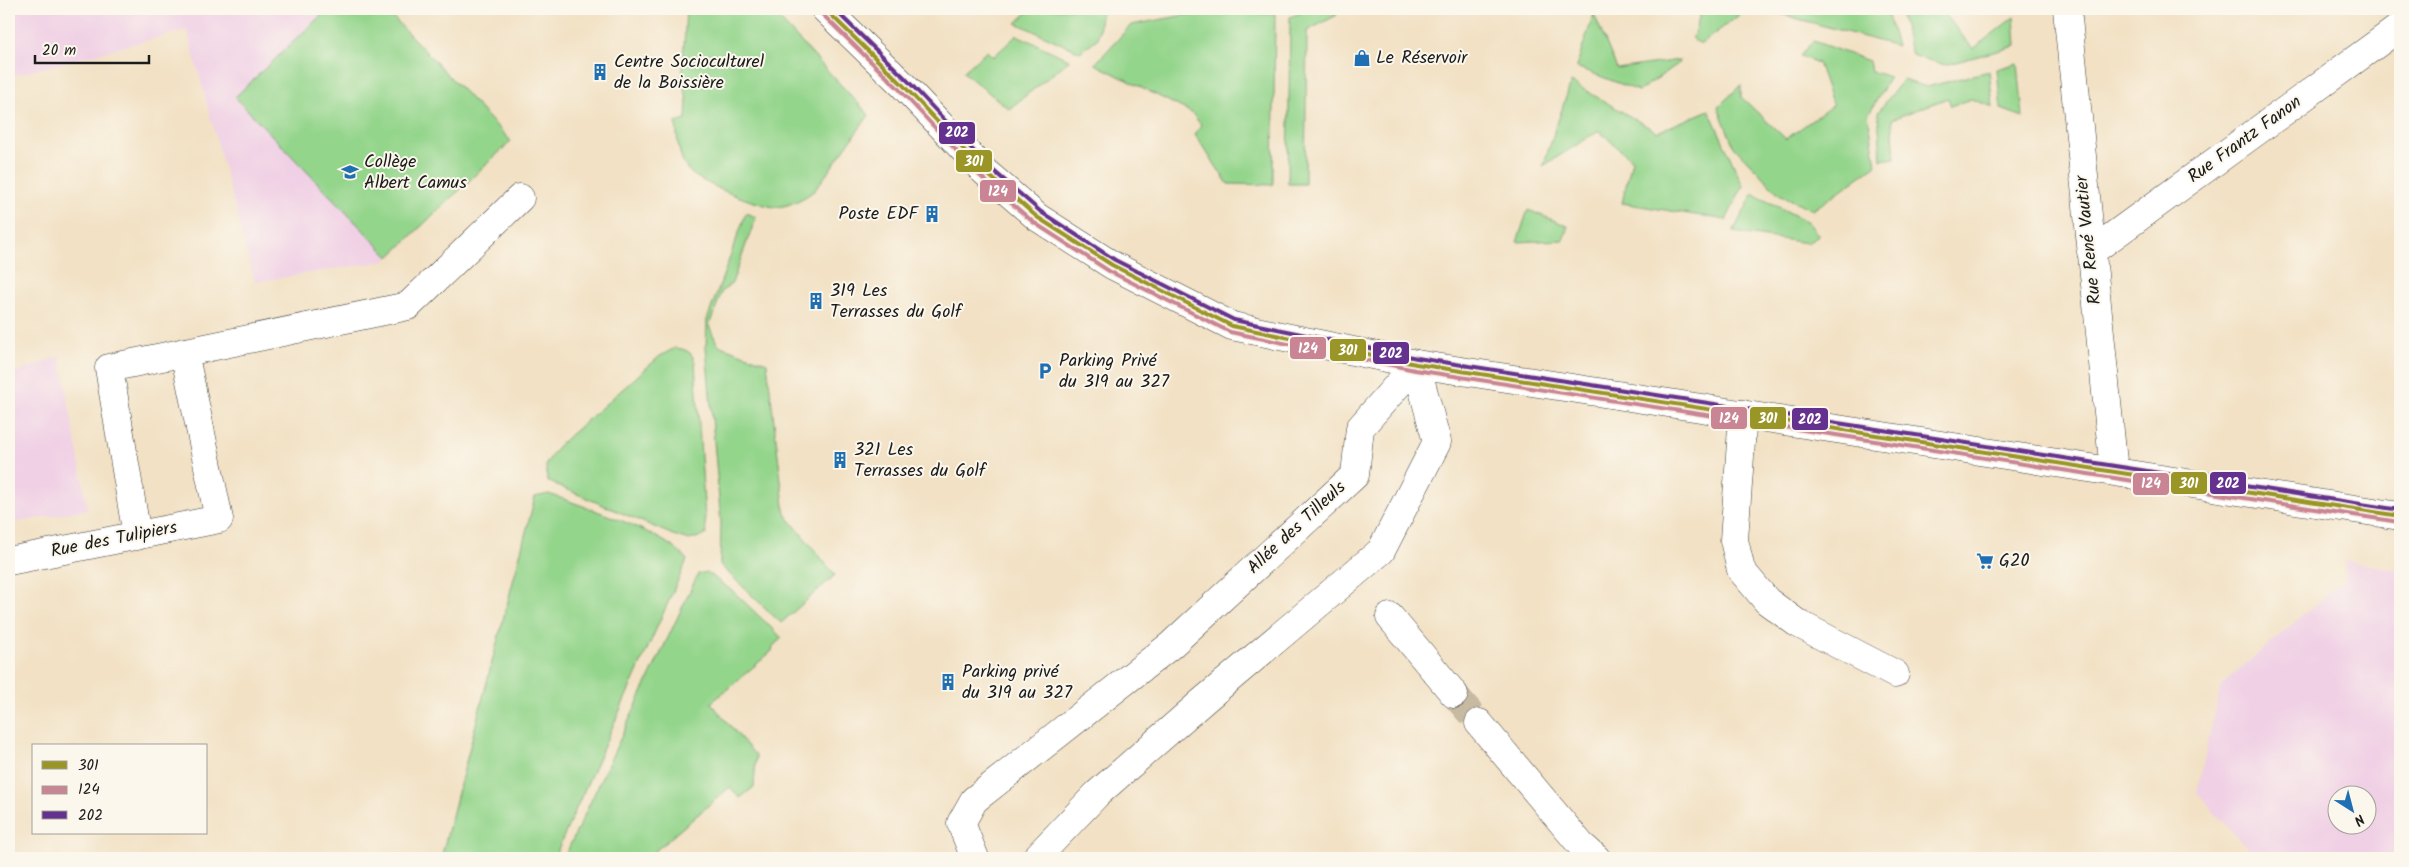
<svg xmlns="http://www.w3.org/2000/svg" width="2409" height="867" font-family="Kalam,sans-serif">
	<rect width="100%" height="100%" fill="#fbf7ec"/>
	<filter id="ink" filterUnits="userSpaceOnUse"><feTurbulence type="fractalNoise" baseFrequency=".02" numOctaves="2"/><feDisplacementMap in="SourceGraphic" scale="10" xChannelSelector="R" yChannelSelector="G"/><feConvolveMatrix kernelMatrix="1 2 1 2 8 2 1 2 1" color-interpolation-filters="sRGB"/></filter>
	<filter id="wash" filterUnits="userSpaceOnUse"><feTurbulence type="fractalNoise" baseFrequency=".0096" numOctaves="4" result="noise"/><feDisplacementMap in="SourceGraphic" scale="20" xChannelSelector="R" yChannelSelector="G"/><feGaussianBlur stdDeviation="1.12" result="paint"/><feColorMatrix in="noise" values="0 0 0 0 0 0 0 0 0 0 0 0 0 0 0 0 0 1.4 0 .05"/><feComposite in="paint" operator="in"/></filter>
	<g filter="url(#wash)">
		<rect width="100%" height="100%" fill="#f2e1c4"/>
		<!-- built -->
		<path fill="#f0d0e5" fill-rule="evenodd" d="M9,9H385L508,138L385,261L255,282L187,30L9,77Z
			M60,356L88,509L9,524V375Z
			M2346,561L2400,570V858H2256L2197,792L2221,685L2344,580ZM2336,794H2366V824H2336Z"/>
		<!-- green -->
		<path fill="#94d58c" stroke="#587854" d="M328,9H385L511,141L389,257L235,97Z
			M686,9H770L869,115L815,190C805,198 790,206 777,207C760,207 699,183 688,170C678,157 677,137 676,122L686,120L687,98L682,82Z
			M1031,9H1102L1098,38L1080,52L1016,23Z
			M1310,9H1330L1337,15L1307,31L1305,184H1288L1290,17Z
			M1702,9H1747L1701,44L1692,39Z
			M1762,9H1886L1897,46Z
			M1899,9H1941L1973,49L2014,17L2016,46L1945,65L1912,55Z
			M1201,12L1275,14L1273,185L1228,184L1195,135L1201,125L1192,113L1095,64L1131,25Z
			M1594,14L1617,69L1679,60L1678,64L1639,91L1576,67Z
			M1017,35L1070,60L1009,109L963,72L987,51L993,57Z
			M1813,41L1869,61L1871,71L1890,77L1868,115L1876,165L1813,210L1779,194L1734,147L1718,107L1741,85V97L1786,139L1833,105L1818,63L1800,56Z
			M2018,63L2023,117L2001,109L1997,69Z
			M1989,71L1993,107L1971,99L1951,106L1948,98L1892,119L1895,158L1881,160L1878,112L1903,80L1927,87Z
			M1571,82L1657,132L1709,110L1743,186L1726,220L1622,203L1632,160L1599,131L1543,166Z
			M1753,194L1808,222L1819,236L1807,243L1733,232Z
			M1528,210L1568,226L1563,240L1517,242Z
			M746,213L756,217L732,283L722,291L709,326L718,345L767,363L785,514L835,575L781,623L720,565L721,523L706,347L707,320Z
			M675,348C686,349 691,351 695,362L706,535L689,540L673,535L547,481L546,464L558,446L660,356Z
			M549,494C582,506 668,533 687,560L554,858H441L535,497Z
			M707,572L736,594L782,638L773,646L772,651L711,703L756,756L754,787L740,798L730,787L647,858H564L698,574Z"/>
	</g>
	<g filter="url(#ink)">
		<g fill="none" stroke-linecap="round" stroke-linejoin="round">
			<!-- minor-tunnel -->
			<path stroke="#c7baa2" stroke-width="28" stroke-dasharray="28 14" stroke-linecap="butt" d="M1454,694L1479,723"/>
			<!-- minor casing -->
			<g stroke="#3c3a35" stroke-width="29">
				<path id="minor" d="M2067,9L2114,471
					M2091,252L2400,27
					M1743,414L1734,540L1741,570L1767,601L1797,623L1895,674
					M137,536L109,368L408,306L520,198
					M9,561L219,519L184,352
					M1390,617L1454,694
					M1479,723L1581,845L1596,858
					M975,858L961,823L974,800L1171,645L1355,475L1360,428L1416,364
					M1036,858L1097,794L1203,701L1381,551L1437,442L1416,364"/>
			</g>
			<!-- major casing -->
			<g stroke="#3c3a35" stroke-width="29">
				<path id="major" d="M825,9L901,83L984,171L1037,217L1112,265L1232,326L1416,364L2400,516"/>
			</g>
			<!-- minor -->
			<use href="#minor" stroke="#fff" stroke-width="28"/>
			<!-- major -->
			<use href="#major" stroke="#fff" stroke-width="28"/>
			<!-- bus-1 casing -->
			<g stroke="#fbf7ec" stroke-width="8">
				<path id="bus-1" d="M825,9L901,83L984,171L1037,217L1112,265L1232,326L1416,364L2400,516"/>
			</g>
			<!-- bus-2 casing -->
			<g stroke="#fbf7ec" stroke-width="8">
				<path id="bus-2" d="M821,13L897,87L979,175L1033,222L1109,271L1230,332L1415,370L2399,522"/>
			</g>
			<!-- bus-3 casing -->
			<g stroke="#fbf7ec" stroke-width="8">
				<path id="bus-3" d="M834,9L906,79L988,166L1041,212L1115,260L1234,320L1417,358L2400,510"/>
			</g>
			<!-- bus-1 -->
			<use href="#bus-1" stroke="#999526" stroke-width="4"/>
			<!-- bus-2 -->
			<use href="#bus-2" stroke="#ca8595" stroke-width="4"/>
			<!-- bus-3 -->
			<use href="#bus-3" stroke="#65318f" stroke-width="4"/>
		</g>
	</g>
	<!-- icons -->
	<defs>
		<g id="shop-bare" transform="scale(1.35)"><path d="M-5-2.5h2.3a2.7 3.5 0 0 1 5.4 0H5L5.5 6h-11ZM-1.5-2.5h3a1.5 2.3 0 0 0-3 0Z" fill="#1f6fb2" stroke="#fbf7ec" stroke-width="2.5" paint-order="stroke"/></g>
		<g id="building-bare" transform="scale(1.35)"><path d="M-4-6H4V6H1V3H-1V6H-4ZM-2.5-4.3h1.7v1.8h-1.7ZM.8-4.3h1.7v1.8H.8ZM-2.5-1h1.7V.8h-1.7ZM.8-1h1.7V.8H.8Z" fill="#1f6fb2" stroke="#fbf7ec" stroke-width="2.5" paint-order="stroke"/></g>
		<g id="school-bare" transform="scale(1.35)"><path d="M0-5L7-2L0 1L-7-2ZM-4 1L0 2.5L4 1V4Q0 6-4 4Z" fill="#1f6fb2" stroke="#fbf7ec" stroke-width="2.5" paint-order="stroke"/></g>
		<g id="parking-bare" transform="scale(1.35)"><path d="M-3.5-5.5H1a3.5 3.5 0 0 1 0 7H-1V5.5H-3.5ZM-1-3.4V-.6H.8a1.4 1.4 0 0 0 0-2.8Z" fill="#1f6fb2" stroke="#fbf7ec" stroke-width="2.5" paint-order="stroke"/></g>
		<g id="supermarket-bare" transform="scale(1.35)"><path d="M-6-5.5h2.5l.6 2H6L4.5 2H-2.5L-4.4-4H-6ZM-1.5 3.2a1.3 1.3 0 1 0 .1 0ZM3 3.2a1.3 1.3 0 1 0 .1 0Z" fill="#1f6fb2" stroke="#fbf7ec" stroke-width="2.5" paint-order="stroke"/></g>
	</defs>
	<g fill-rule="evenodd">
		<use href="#shop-bare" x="1362" y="58"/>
		<use href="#building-bare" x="600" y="72"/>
		<use href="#school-bare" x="350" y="172"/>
		<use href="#building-bare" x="932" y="214"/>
		<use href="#building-bare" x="816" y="301"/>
		<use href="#parking-bare" x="1045" y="371"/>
		<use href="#building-bare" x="840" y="460"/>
		<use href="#supermarket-bare" x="1985" y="561"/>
		<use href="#building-bare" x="948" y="682"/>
	</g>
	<g text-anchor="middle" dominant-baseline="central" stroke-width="4" stroke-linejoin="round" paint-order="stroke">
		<!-- poi labels -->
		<g font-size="18" fill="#1c1c1c" stroke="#fbf7ec" text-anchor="start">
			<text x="1376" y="58">Le Réservoir</text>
			<text x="614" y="62">Centre Socioculturel<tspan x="614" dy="21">de la Boissière</tspan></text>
			<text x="364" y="162">Collège<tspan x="364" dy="21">Albert Camus</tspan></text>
			<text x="918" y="214" text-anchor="end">Poste EDF</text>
			<text x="830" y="291">319 Les<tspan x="830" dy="21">Terrasses du Golf</tspan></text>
			<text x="1059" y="361">Parking Privé<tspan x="1059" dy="21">du 319 au 327</tspan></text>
			<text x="854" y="450">321 Les<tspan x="854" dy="21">Terrasses du Golf</tspan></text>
			<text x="1999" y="561">G20</text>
			<text x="962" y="672">Parking privé<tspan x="962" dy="21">du 319 au 327</tspan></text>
		</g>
		<!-- street labels -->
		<g font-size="18" fill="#1c1c1c" stroke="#fbf7ec">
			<text transform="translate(2245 140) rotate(-36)">Rue Frantz Fanon</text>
			<text transform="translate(2089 240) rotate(-96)">Rue René Vautier</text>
			<text transform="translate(1297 528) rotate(-43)">Allée des Tilleuls</text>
			<text transform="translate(114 540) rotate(-11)">Rue des Tulipiers</text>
		</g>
	</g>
	<g stroke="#fbf7ec" stroke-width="2">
		<rect x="938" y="121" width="38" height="24" rx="5" fill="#65318f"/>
		<rect x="955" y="149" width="38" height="24" rx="5" fill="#999526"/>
		<rect x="979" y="179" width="38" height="24" rx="5" fill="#ca8595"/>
		<rect x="1289" y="336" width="38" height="24" rx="5" fill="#ca8595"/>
		<rect x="1329" y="338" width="38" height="24" rx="5" fill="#999526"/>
		<rect x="1372" y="341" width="38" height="24" rx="5" fill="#65318f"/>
		<rect x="1749" y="406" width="38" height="24" rx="5" fill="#999526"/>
		<rect x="1710" y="406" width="38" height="24" rx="5" fill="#ca8595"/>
		<rect x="1791" y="407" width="38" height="24" rx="5" fill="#65318f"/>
		<rect x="2209" y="471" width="38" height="24" rx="5" fill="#65318f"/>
		<rect x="2170" y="471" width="38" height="24" rx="5" fill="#999526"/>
		<rect x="2132" y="472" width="38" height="24" rx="5" fill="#ca8595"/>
	</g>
	<g font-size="14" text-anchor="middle" font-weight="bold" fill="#fff">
		<text x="957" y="137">202</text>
		<text x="974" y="166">301</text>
		<text x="998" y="196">124</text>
		<text x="1308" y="353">124</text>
		<text x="1348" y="355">301</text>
		<text x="1391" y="358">202</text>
		<text x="1768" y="423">301</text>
		<text x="1729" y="423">124</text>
		<text x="1810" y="424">202</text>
		<text x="2228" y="488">202</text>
		<text x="2189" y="488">301</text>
		<text x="2151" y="488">124</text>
	</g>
	<!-- margin -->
	<rect width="2409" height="867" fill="none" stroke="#fbf7ec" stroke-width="30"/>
	<!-- legend -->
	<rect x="32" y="744" width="175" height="90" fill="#fbf7ec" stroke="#a29f99"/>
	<rect x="42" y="761" width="25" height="8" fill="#999526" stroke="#a29f99"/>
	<text x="78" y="770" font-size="15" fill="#1c1c1c">301</text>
	<rect x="42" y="786" width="25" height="8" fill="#ca8595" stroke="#a29f99"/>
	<text x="78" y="794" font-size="15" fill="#1c1c1c">124</text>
	<rect x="42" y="811" width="25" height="8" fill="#65318f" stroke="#a29f99"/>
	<text x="78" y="820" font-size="15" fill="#1c1c1c">202</text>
	<!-- north arrow -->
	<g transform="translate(2352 810) rotate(144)"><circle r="24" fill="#fbf7ec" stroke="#a29f99"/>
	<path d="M0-4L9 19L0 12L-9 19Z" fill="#1f6fb2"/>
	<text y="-8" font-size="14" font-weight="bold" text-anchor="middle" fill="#1c1c1c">N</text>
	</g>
	<!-- scale -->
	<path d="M35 55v8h114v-8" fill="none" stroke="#1c1c1c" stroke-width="2.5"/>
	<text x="42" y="55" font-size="15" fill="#1c1c1c" stroke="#fbf7ec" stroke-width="4" paint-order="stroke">20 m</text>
</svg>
